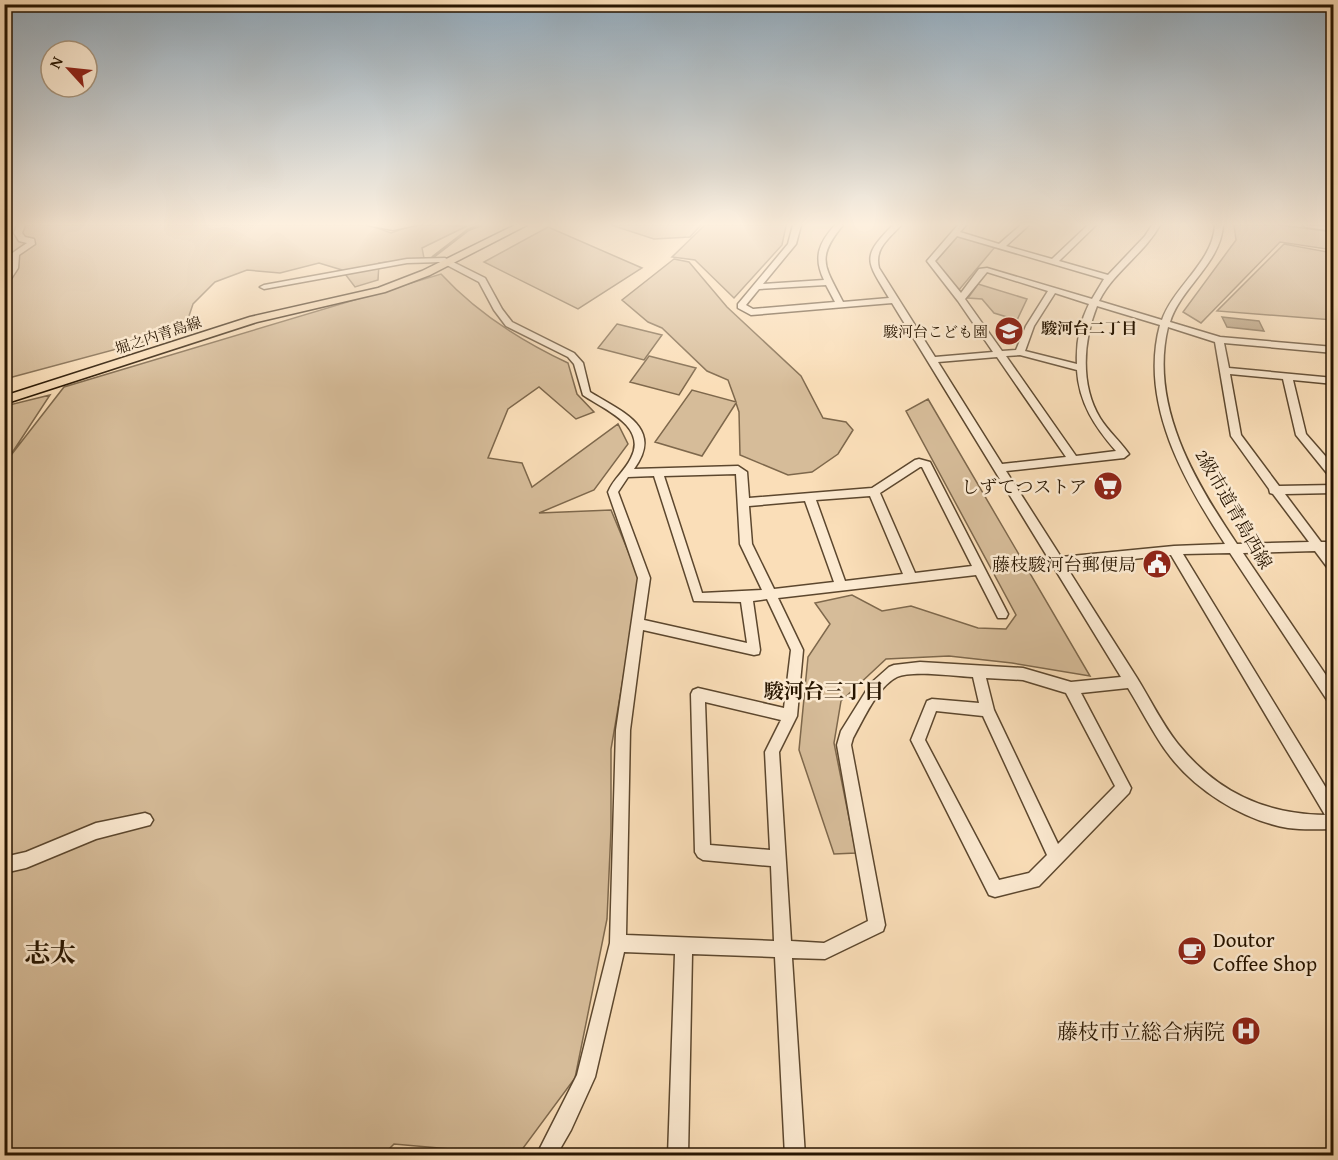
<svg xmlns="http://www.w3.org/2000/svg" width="1338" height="1160" font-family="'Gentium Book Plus','Noto Serif JP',serif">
	<rect width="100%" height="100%" fill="#fadeb8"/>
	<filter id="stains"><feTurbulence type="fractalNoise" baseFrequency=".00333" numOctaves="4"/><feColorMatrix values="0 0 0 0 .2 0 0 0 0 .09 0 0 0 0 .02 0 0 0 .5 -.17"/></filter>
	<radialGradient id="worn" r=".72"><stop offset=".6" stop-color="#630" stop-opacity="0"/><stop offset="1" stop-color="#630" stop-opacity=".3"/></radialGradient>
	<!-- green -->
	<path fill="#d6bc99" stroke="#7e684c" stroke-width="1.5" d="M5,225H369L391,233L414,225L467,226L422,248L424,258L379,263L378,280L355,287L342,270L319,263L280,273L247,270L215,282L193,304L184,331L5,379Z
		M611,225H701L690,237L654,239Z
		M705,225H786V226L782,245L734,298L695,260L672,257Z
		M1234,225H1280L1333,232V250L1280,242L1201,323L1183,312L1236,240Z
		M548,227L642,268L578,309L484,262Z
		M958,236L995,247L958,291L935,262Z
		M1284,244L1333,253V320L1217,311Z
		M674,259L689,262L727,307L801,376L823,418L846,422L853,430L838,454L812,472L788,475L740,455L739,412L736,403L702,456L655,442L692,390L736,402L728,380L707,371L662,328L648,322L622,300Z
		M441,274C477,313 521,341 568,363L577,394L594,412L576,419L539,387L508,409L488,458L522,463L532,487L618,424L628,444L594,490L539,513L611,510L640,580L611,749V829L607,919L575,1078L518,1155L394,1144L382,1156L5,1155V406L50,395L8,459L64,387Z
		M978,284L1027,299L1017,320L994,313L982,299L968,298Z
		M617,324L662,335L644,360L598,348Z
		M649,356L696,368L679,395L630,382Z
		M928,399L1090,676L1012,663L949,656L886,659L841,701L834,743L856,853L834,854L799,750L808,657L830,624L815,603L852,595L882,611L911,606L978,628L1006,629L1016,615L906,411Z"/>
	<!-- water -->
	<path fill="#b29a79" stroke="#7a6549" stroke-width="1.5" d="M1222,317L1259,321L1264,331L1227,327Z"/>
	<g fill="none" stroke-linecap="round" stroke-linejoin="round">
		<!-- stream -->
		<path stroke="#7a6549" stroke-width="3" d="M433,257L468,230L481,225"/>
		<!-- minor casing -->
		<g stroke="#5c472e" stroke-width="3">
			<path id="minor" d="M17,225H25L22,233L25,237L34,239L35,244L19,255L18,268L7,285H4V276L10,268L11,254L27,243L19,241L14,233Z
				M367,225H416L393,230Z
				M793,225H801L796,244L763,284L824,280C813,257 819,243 835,225H843C815,259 825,266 843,302L889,298C867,261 860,258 893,225H901C889,239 874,248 879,268L935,357L993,352L958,301L927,261L958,225H966L960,232L999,244L1021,225H1029L1006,246L1052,259L1088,225H1096L1059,261L1108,275L1145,236L1152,225H1160C1144,254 1114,271 1099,301L1162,320C1174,286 1213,262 1215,225H1223C1221,263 1181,287 1170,322L1220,337L1334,347V353L1224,343L1229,368L1334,378V384L1293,380L1306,434L1334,466V478L1330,477L1296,435L1283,379L1230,374L1241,435L1279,486L1334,485V493L1285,494L1321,542H1334V550L1328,551L1334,559V572L1330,571L1315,551L1243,553L1334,687V705L1329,703L1230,553L1183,554L1334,801V829C1318,829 1303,830 1288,828C1242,820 1193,789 1166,751C1152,731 1141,709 1128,688L1081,693L1131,788L1129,793L1039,886L995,897L989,895L911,740L927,701L932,699L979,703L973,677C955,676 911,670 897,677C878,686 863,720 853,738L851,745L885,925L883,931L825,959L792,958L805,1156H785L775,957L692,954L688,1156H668L675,954L624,952L595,1077L571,1130L556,1156H536L577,1075L610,943L616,730L638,578L608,492C614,478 625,471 631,458C648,426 603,409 583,395L574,364L568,357L506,326L494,310L479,282L441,262L407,263L264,289L260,287L264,285L407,259L445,258L485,278L502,309L512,322L574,353L583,363L590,392C620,411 665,427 634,469L738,466L747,472L749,498L872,488L915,460L919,459L930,462L1008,614L1006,618H998L976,575L778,598L803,650L797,716L779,752L791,941L824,943L868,921L837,745L841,731L871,683L889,667L894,665L920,662L1023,668L1071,682L1121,677L892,303L751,315L738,308V304L788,244ZM957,236L1104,279L1092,299L987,268L979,269L961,293L935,261ZM987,272L1048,291L1026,326L1016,350L1002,351L965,299ZM826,285L835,302L753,309L746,305L759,289ZM1055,293L1089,304C1080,322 1076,343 1077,364L1025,351L1034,326ZM1097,306L1160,325C1139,403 1184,481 1225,544L1174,546L1061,557L1006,471L1124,458L1129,454C1120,441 1108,431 1100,418C1080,385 1083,341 1097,306ZM1168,327L1215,342L1231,436L1269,489L1270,493L1273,494L1309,542L1237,544C1195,482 1149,405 1168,327ZM1020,355L1077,370C1079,403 1095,427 1116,451L1076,456L1006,356ZM997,357L1066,457L1002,464L938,362ZM920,467H922L972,566L915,573L880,493ZM736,474L740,544L762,590L702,593L664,476ZM654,476L694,601L741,602L747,643L644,620L650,578L618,492L628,477ZM870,496L903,574L845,581L816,500ZM805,501L834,582L774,589L752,544L749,506ZM1171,555L1325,815C1264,814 1217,792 1178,744C1162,724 1150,699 1137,678C1113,640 1089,603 1066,566ZM767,599L791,650L784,708L698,688L693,690L691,694L695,852L698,857L703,860L771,866L774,941L626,935L630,730L643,630L754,655L759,654L760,650L753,601ZM986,678L1023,680L1066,693L1115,786L1058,844L994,710ZM705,702L781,720L765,752L770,850L710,845ZM936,711L983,716L1047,855L1029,873L999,880L925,740Z
				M1302,225L1334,227V231L1306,227Z
				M145,813L150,815L153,820L150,825L96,839L26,868L4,873V857L26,852L96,823Z"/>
		</g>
		<!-- major casing -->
		<g stroke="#271500" stroke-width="3">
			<path id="major" d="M515,225H527L430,275L385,292L257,322L4,404V396L250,317L378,288L422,271Z"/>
		</g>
		<!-- minor -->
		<use href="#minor" fill="#fcead1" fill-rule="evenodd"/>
		<!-- major -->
		<use href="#major" fill="#fadeb8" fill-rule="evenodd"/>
	</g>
	<!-- sky -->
	<linearGradient id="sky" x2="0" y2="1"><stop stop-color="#92aabc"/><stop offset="0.58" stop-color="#fdf0df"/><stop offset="1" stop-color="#fdf0df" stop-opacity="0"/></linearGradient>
	<rect width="1338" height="387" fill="url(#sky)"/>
	<!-- icons -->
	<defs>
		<g id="school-disc" transform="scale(1.5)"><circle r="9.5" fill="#8f2418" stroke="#fcead1"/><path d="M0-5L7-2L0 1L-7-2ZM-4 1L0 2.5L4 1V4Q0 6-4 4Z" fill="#fff"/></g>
		<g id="supermarket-disc" transform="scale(1.5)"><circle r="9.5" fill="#8f2418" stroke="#fcead1"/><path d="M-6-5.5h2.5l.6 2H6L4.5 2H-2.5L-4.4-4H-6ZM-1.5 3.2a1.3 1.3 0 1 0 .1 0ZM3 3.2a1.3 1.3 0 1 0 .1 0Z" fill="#fff"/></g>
		<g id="civic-disc" transform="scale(1.5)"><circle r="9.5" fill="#8f2418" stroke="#fcead1"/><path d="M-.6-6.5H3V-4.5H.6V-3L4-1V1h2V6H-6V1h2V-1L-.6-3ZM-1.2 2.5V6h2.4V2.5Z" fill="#fff"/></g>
		<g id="cafe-disc" transform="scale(1.5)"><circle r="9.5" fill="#8f2418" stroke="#fcead1"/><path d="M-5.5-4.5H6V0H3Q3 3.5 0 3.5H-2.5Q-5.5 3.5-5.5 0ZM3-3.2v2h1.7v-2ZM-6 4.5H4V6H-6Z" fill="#fff"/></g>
		<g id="hospital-disc" transform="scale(1.5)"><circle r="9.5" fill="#8f2418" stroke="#fcead1"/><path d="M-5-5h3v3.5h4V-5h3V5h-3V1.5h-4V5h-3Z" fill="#fff"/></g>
	</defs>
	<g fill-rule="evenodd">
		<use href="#school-disc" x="1009" y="331"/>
		<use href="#supermarket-disc" x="1108" y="486"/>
		<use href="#civic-disc" x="1157" y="564"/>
		<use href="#cafe-disc" x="1192" y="951"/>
		<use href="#hospital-disc" x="1246" y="1031"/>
	</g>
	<g text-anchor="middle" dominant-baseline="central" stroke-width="5" stroke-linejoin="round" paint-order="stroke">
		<!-- far-poi labels -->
		<g font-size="15" fill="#271500" stroke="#fcead1" text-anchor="end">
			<text x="988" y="331">駿河台こども園</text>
		</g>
		<!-- far-street labels -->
		<g font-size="15" fill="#271500" stroke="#fcead1">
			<text transform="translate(158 335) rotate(-18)">堀之内青島線</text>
		</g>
		<!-- far-neighbourhood labels -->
		<g font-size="16" font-weight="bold" fill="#271500" stroke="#fcead1">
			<text x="1089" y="328">駿河台二丁目</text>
		</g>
		<!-- poi labels -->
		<g font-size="18" fill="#271500" stroke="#fcead1" text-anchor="end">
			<text x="1087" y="486">しずてつストア</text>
			<text x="1136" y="564">藤枝駿河台郵便局</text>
		</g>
		<!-- street labels -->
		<g font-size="18" fill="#271500" stroke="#fcead1">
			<text transform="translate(1234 509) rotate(60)">2級市道青島西線</text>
		</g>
		<!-- neighbourhood labels -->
		<g font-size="20" font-weight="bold" fill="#271500" stroke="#fcead1">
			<text x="824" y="690">駿河台三丁目</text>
		</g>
		<!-- near-poi labels -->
		<g font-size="21" fill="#271500" stroke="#fcead1" text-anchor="start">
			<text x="1213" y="939">Doutor<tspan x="1213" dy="24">Coffee Shop</tspan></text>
			<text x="1225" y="1031" text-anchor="end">藤枝市立総合病院</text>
		</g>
		<!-- near-quarter labels -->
		<g font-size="26" font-weight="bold" fill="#271500" stroke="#fcead1">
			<text x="50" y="952">志太</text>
		</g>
	</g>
	<!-- margin -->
	<rect width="1338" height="1160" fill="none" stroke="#fadeb8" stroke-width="24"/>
	<rect x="6" y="6" width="1326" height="1148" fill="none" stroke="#271500" stroke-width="3"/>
	<rect x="12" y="12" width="1314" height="1136" fill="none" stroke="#271500" stroke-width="1.5"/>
	<!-- north arrow -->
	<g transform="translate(69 69) rotate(297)"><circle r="28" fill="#fcead1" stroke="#a7957d" stroke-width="1.5"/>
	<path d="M0-4.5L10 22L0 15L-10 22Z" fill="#8f2418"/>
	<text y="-9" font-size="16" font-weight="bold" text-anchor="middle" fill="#271500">N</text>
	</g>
	<rect width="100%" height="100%" filter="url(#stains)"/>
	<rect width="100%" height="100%" fill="url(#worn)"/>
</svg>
